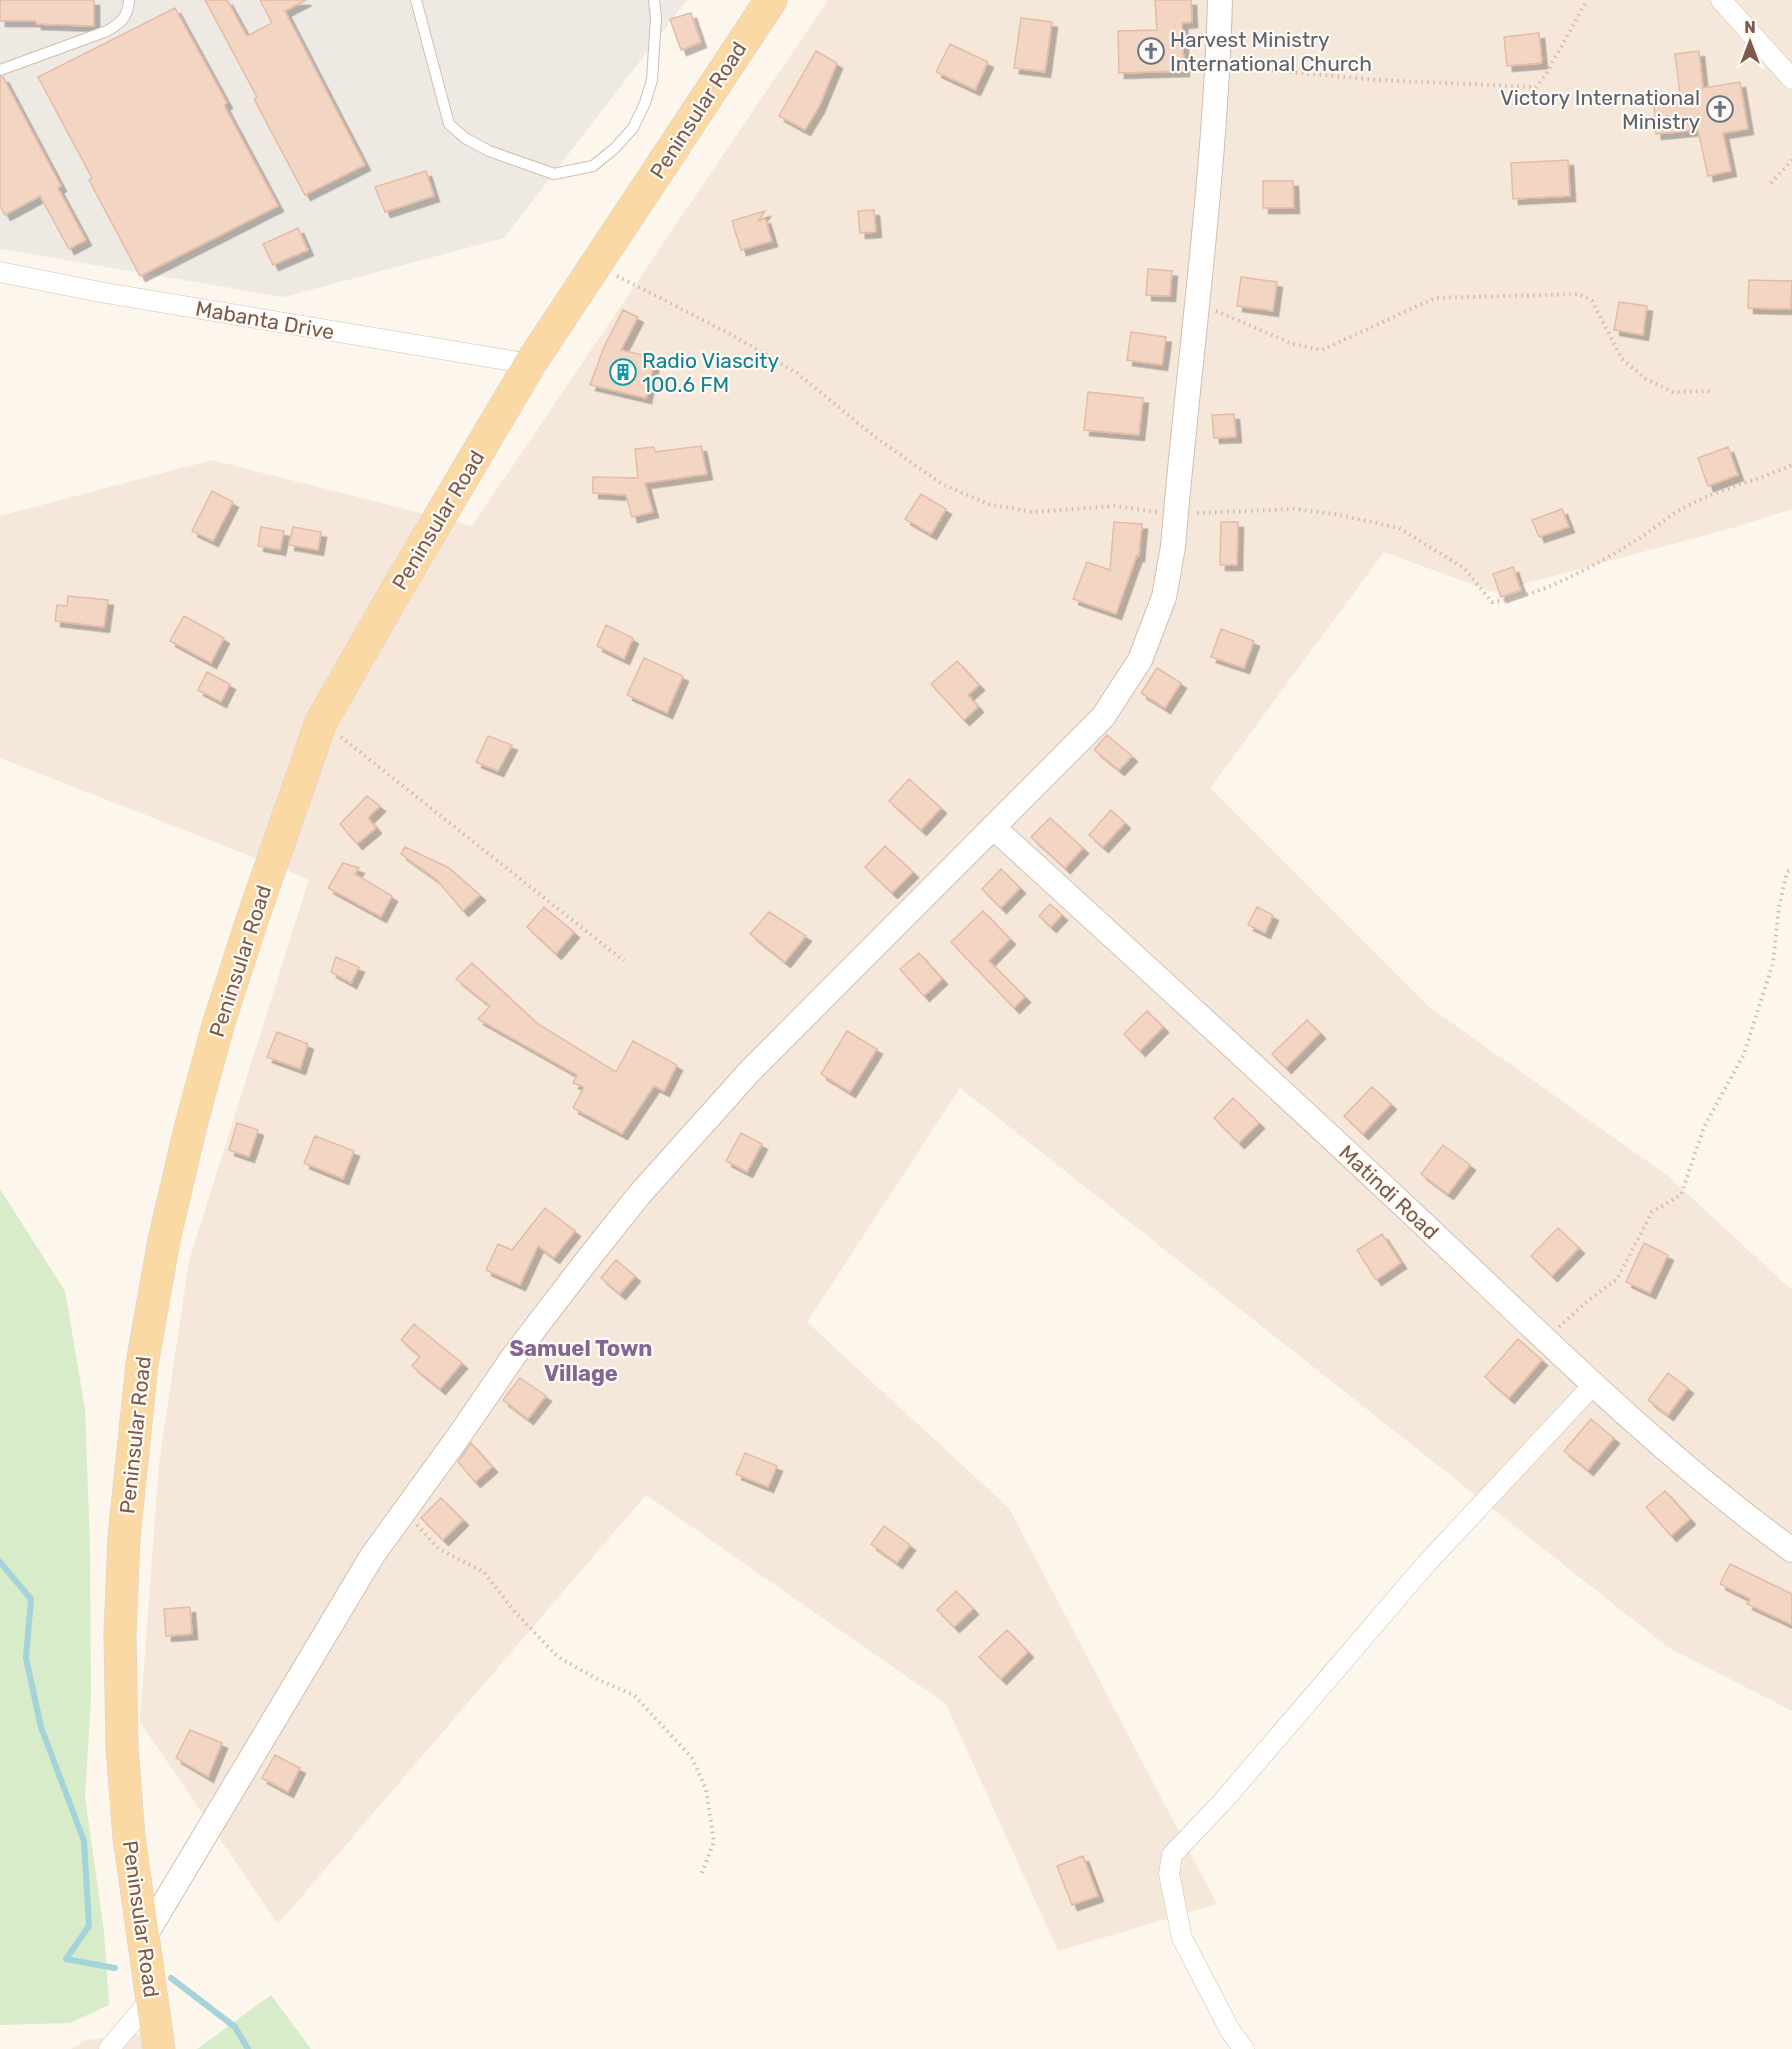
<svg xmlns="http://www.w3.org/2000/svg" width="1792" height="2049" font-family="Rubik,sans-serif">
	<defs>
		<filter id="shadow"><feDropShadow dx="5.5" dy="5.5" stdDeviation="0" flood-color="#0004"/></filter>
	</defs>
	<rect width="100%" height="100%" fill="#fdf6ec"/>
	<!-- residential -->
	<path fill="#f5e8da" d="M828,0H1792V509L1736,527L1493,592L1384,552L1210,788L1428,1006L1668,1176L1792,1290V1711L1669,1648L960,1088L807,1322L1009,1508L1217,1904L1058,1951L946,1704L646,1495L278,1924L140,1722L159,1463L189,1261L309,879L0,758V516L212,460L472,526Z
		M169,2031L172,2049H71L86,2040Z"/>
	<!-- industrial -->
	<path fill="#efe9e4" d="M0,0H687L504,238L284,297L0,249Z"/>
	<!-- green -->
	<path fill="#d8ecc9" d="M0,1189L65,1291L85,1409L90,1545L91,1700L85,1796L104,1932L109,2005L70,2023L0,2025Z
		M271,1995L311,2049H197Z"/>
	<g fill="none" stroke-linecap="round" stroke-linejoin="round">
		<!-- stream -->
		<path stroke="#a5d3da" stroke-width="6" d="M0,1562L31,1599L26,1658L41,1727L84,1841L89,1926L66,1959L115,1968
			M171,1978L235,2027L248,2049"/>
	</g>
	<!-- building -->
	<path fill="#f3d5c3" stroke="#e6bba3" stroke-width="1.5" filter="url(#shadow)" d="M0,0H94V26L36,24V21H0Z
		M205,0H227L247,36L272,23L260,0H306L285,11L365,165L305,195L254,99L257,97Z
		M1155,0H1191L1192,22L1182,23L1184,71L1119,73L1118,31L1157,30Z
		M175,8L227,103L224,105L278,206L140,276L89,180L92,178L38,77Z
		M691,13L701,42L681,50L670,19Z
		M1021,18L1052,22L1045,72L1014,68Z
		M1539,33L1542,63L1507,66L1504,37Z
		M950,44L988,62L975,90L936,72Z
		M816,51L837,63L819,107L805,130L779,116Z
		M1699,51L1703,88L1740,82L1748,129L1723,133L1731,171L1708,176L1698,130L1656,134L1654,105L1681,102L1675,54Z
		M0,77H3L35,137L61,186L58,188L86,240L69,249L40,196L5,215L0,206Z
		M1568,160L1570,196L1513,199L1511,163Z
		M426,171L434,196L385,212L375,187Z
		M1263,181H1293L1294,208H1263Z
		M874,210L876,232L860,233L858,211Z
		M765,211L758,221L765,218L772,241L741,250L732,221Z
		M298,228L308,250L273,265L263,244Z
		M1148,269L1172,271L1170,296L1146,295Z
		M1241,277L1277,282L1273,311L1237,306Z
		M1749,280L1792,281L1791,309L1748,308Z
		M1619,302L1647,306L1643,335L1614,330Z
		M623,310L638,317L621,350L655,358L646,398L590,385L604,347Z
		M1131,332L1166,337L1162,365L1127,360Z
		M1088,392L1143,398L1139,435L1084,430Z
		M1234,414L1236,437L1214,438L1212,415Z
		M701,446L707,474L645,483L653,512L632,517L626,495L593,493V477L638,478L635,449L654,447L655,452Z
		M1728,447L1738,475L1708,486L1698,458Z
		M212,491L233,502L213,541L192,531Z
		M921,494L946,509L931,534L905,519Z
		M1562,509L1569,527L1539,537L1532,520Z
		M1114,522L1142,524L1139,556L1137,555L1116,614L1073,599L1087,562L1110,570Z
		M1221,522H1238L1237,565H1220Z
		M261,527L284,531L280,550L258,546Z
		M293,527L321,532L318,550L289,545Z
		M1513,567L1521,590L1501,597L1493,574Z
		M68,596L108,600L104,627L55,621L57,605L67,606Z
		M184,616L224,638L211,663L170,641Z
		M606,625L633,638L624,659L597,646Z
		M1221,629L1254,641L1244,668L1211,657Z
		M644,658L683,676L667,713L627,695Z
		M957,661L979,685L968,695L978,707L964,720L931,684Z
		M1157,668L1181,683L1165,708L1141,693Z
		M207,672L230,684L221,702L198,690Z
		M1107,735L1132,756L1119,770L1094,750Z
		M488,736L512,745L498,771L476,762Z
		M909,779L941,808L921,830L889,801Z
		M367,796L380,806L368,818L376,828L357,844L340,824Z
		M1111,810L1125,823L1103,847L1089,835Z
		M1050,818L1083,848L1065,868L1031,837Z
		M885,846L913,872L892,893L865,867Z
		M405,847L449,868L480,895L463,911L437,880L401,854Z
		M343,863L359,868L355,874L392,896L381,917L328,888Z
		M1001,869L1020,888L1001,908L982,889Z
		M1050,904L1062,915L1051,927L1039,916Z
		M544,907L574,932L556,954L527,927Z
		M1257,907L1273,915L1265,933L1248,925Z
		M983,911L1010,939L989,961L1025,997L1014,1008L951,942Z
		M769,912L806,936L785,962L750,934Z
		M919,953L942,979L924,996L900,969Z
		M336,957L359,967L351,983L331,972Z
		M472,963L538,1024L616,1072L633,1041L677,1065L664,1091L654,1086L622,1134L573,1108L584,1087L573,1083L577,1075L478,1019L490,1006L456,979Z
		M1147,1011L1163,1027L1140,1051L1124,1034Z
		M1307,1020L1320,1033L1286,1068L1272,1054Z
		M847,1031L877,1049L850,1092L821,1074Z
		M277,1032L308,1044L300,1069L267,1057Z
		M1372,1087L1391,1104L1363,1134L1344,1116Z
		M1233,1098L1259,1123L1239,1143L1214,1118Z
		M237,1123L258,1130L249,1157L229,1150Z
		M741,1133L762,1144L747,1172L726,1161Z
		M315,1136L354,1151L343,1179L304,1163Z
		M1443,1145L1470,1165L1448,1194L1421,1174Z
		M545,1208L575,1231L554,1258L538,1246L520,1285L486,1270L498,1244L512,1250Z
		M1558,1228L1579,1248L1552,1276L1531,1256Z
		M1382,1234L1401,1263L1376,1280L1357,1250Z
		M1644,1243L1668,1255L1650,1293L1626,1282Z
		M616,1260L635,1276L620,1294L601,1278Z
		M414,1324L462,1363L440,1389L412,1366L420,1356L401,1340Z
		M1518,1339L1542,1360L1509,1398L1485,1377Z
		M1668,1373L1688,1388L1668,1415L1648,1400Z
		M520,1378L546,1396L528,1419L503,1400Z
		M1591,1419L1614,1438L1588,1470L1564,1451Z
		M471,1443L492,1467L475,1482L458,1462Z
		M745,1453L777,1466L768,1487L736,1474Z
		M1665,1491L1690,1519L1671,1536L1646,1507Z
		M441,1498L463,1520L443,1540L421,1518Z
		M884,1526L910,1545L897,1563L871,1544Z
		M1730,1564L1792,1594V1625L1747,1604L1750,1599L1720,1584Z
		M956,1591L973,1609L954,1627L937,1610Z
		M190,1607L192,1634L166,1636L164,1609Z
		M1007,1630L1028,1652L1001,1679L979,1657Z
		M190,1730L222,1743L208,1777L176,1758Z
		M275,1755L300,1768L288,1792L262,1778Z
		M1083,1856L1098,1896L1072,1905L1057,1866Z"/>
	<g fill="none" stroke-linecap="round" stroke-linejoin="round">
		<!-- service casing -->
		<g stroke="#d1beb0" stroke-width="12">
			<path id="service" d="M416,0L449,124L465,138L489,151L554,174L593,166L615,148L633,128L645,103L652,80L656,17L654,0
				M0,70L107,31C121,23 128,17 129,0"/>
		</g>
		<!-- minor casing -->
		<g stroke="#d1beb0" stroke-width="21">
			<path id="minor" d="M1721,0L1792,79
				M0,272L100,292L530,364
				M109,2049L153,1997
				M1244,2049L1231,2032L1182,1938L1169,1874L1172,1855L1224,1800L1426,1564L1594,1384"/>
		</g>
		<!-- tertiary casing -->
		<g stroke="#d1beb0" stroke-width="26">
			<path id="tertiary" d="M993,827C1129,951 1265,1075 1399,1201C1527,1320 1650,1447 1792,1550
				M143,1939L372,1556L461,1433L513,1357L585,1263L639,1195L750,1071L1103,717L1140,660L1164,597L1173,547C1188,365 1215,183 1220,0"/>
		</g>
		<!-- primary casing -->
		<g stroke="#dad1cd" stroke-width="33">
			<path id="primary" d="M159,2049L129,1837L122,1748L120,1634L124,1537L142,1364L164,1240L191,1125L219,1022L253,917L321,722L397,589L530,364L771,0"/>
		</g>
		<!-- path -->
		<path stroke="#d9b8a5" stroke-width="4" stroke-dasharray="1.5 4.5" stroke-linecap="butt" d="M1236,67L1377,80L1536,87L1545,76L1587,0
			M1771,183L1792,160
			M617,276L734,336L797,373L875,437L942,484L988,504L1033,512L1115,506L1157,512
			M1216,311L1293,344L1322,350L1435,298L1579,294L1592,301L1622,359L1646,379L1673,392L1712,391
			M1197,513L1295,509L1335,514L1399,528L1464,568L1492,602C1533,600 1600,563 1635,541C1652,531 1667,517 1685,507C1719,489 1757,481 1792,465
			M341,737L624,961
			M1559,1327L1585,1303L1617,1279L1652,1212L1681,1195L1704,1127L1744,1054L1773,963L1779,907L1787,872L1792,868
			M417,1525L439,1549L484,1572L513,1610L558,1657L601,1681L634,1695L692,1758L706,1789L714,1842L701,1875"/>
		<!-- service -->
		<use href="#service" stroke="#fff" stroke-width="10"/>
		<!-- minor -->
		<use href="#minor" stroke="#fff" stroke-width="20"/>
		<!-- tertiary -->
		<use href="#tertiary" stroke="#fff" stroke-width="24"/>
		<!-- primary -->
		<use href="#primary" stroke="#fbd9a5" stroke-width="32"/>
	</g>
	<!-- icons -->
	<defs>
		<g id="church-ring" transform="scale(1.35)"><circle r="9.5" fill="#fffaf3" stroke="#6b7280" stroke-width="1.5"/><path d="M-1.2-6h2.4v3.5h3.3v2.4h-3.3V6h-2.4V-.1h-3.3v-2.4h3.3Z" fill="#6b7280"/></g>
		<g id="building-ring" transform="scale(1.35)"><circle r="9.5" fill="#fffaf3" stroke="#0f9aa8" stroke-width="1.5"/><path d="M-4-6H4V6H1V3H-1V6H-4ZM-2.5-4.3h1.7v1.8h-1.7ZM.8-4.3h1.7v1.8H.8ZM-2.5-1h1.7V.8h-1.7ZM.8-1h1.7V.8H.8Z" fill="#0f9aa8"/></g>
	</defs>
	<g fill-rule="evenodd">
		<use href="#church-ring" x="1151" y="51"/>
		<use href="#church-ring" x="1720" y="109"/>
		<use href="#building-ring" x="623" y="372"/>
	</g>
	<g text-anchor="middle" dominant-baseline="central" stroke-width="4.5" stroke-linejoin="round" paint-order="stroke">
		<!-- worship labels -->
		<g font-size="21" fill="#5b616d" stroke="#fffaf3" text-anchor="start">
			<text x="1170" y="39">Harvest Ministry<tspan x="1170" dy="24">International Church</tspan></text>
			<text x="1700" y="97" text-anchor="end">Victory International<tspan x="1700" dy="24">Ministry</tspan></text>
		</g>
		<!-- street labels -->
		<g font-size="21" fill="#7a5c4d" stroke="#fffaf3">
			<text transform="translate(698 110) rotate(-57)">Peninsular Road</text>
			<text transform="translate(265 320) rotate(10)">Mabanta Drive</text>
			<text transform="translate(438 520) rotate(-59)">Peninsular Road</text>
			<text transform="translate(240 961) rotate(-72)">Peninsular Road</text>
			<text transform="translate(1389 1192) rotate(43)">Matindi Road</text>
			<text transform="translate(135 1435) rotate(-84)">Peninsular Road</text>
			<text transform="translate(141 1919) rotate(82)">Peninsular Road</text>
		</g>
		<!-- culture labels -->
		<g font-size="21" fill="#0d838f" stroke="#fffaf3" text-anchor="start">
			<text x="642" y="360">Radio Viascity<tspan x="642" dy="24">100.6 FM</tspan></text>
		</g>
		<!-- neighbourhood labels -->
		<g font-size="22" font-weight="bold" fill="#846695" stroke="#fffaf3">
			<text x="581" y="1348">Samuel Town<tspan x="581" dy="25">Village</tspan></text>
		</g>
	</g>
	<!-- north arrow -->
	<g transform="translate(1750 42)" stroke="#fffaf3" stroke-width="4.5" paint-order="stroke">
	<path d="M0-4.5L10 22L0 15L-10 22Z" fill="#7a5c4d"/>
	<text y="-9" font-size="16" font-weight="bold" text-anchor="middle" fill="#7a5c4d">N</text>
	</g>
</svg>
